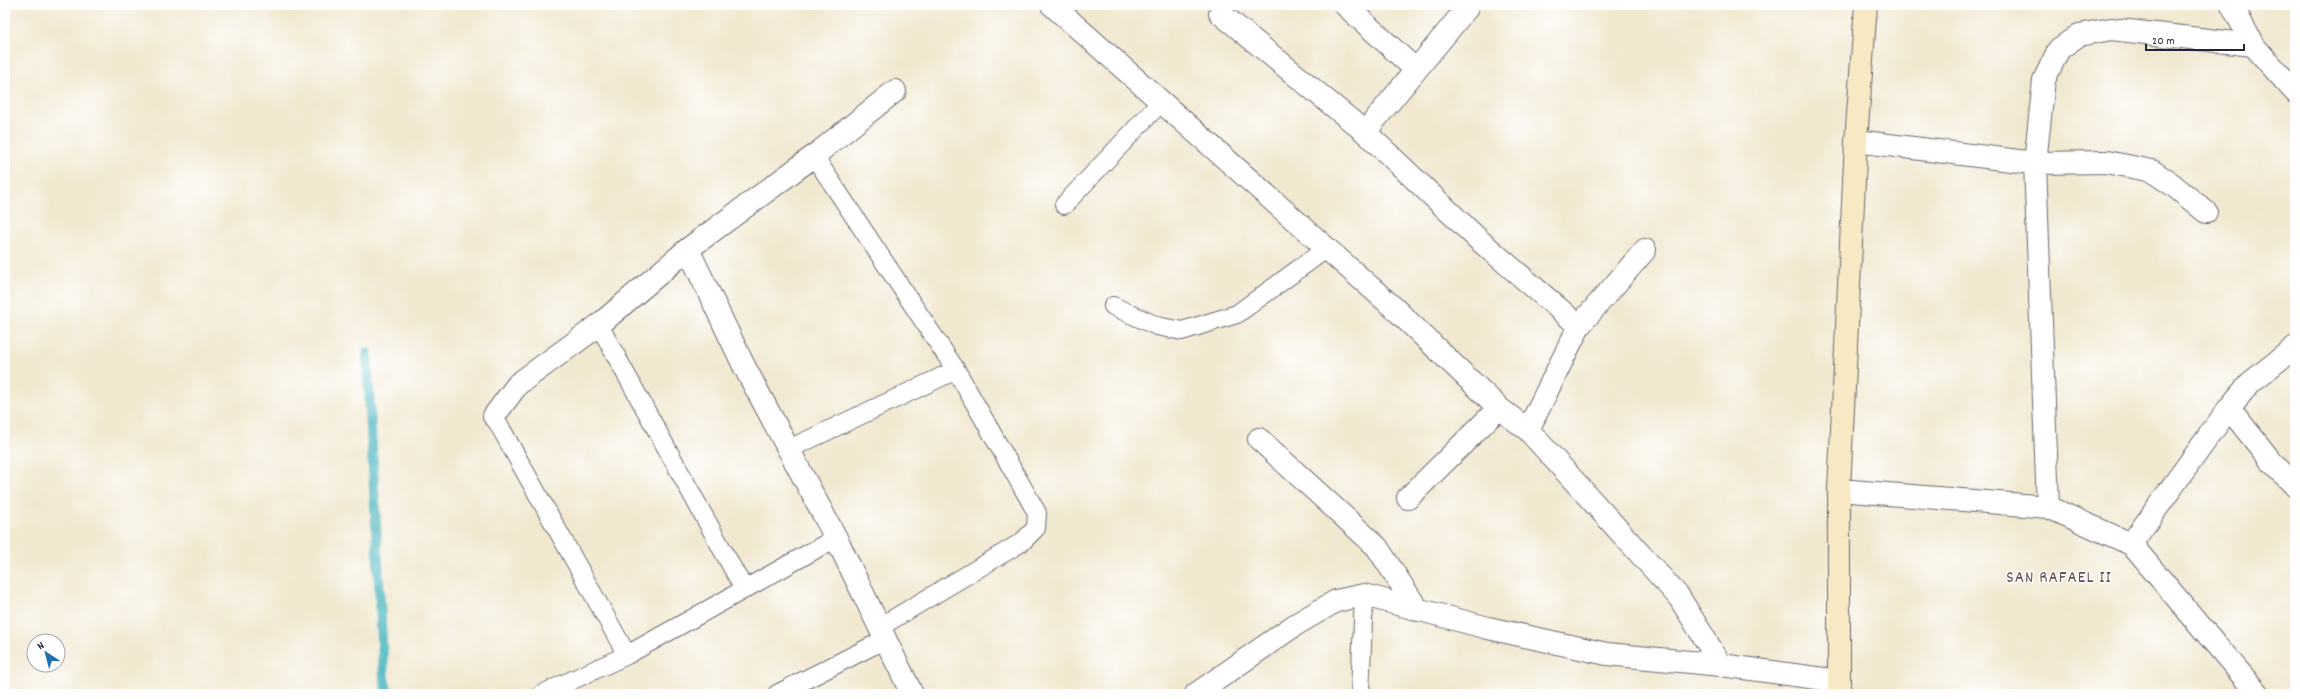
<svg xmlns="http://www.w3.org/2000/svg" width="2300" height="699" font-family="Dekko,sans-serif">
	<rect width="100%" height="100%" fill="#fff"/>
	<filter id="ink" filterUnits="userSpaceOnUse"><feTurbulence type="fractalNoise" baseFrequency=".025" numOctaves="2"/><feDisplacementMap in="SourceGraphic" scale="8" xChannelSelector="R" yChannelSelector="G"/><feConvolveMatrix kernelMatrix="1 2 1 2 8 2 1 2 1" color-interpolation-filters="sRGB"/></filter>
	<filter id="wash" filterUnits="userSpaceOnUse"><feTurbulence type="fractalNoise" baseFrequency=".012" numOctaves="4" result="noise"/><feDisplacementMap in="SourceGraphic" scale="16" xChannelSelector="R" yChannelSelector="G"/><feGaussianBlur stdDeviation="0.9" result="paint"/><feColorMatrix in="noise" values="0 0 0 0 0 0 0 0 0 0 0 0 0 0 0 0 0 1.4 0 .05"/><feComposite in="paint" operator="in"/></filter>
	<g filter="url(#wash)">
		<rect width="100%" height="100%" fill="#f1e8d0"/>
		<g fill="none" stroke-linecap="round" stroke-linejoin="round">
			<!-- stream -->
			<path stroke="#43b3bc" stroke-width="10" d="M367,353L384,679L388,694"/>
		</g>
	</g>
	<g filter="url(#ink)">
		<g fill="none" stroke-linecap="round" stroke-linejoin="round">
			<!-- lane casing -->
			<g stroke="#6a676f" stroke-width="20">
				<path id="lane" d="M814,156L956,370L1037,513L1036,528L1022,542L878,628
					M1064,205L1161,102
					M1113,306L1157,326L1182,331L1237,314L1326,249
					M599,325L744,589
					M494,416L627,655
					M789,449L956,370
					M542,694L627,655L836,538
					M777,694L884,640
					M1360,694L1364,595"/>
			</g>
			<!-- street casing -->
			<g stroke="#6a676f" stroke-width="24">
				<path id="street" d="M1052,5L1394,308L1499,408L1528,430L1679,597L1721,665
					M1345,5L1416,70
					M2232,5L2253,45L2295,92
					M1220,13L1365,132L1479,240L1579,326
					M1365,132L1467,8
					M1856,141L2035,163L2107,162L2152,171L2173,185L2206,212
					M688,249L744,366L836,538L912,694
					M2229,408L2271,461L2295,486
					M494,416L518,384L599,325L688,249L814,156L895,91
					M1528,430L1579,326L1645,250
					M1259,439L1377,547L1418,610
					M1839,490L2048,507L2131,544L2258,694
					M1408,498L1499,408
					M2048,507L2035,163L2044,80L2059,49L2079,35L2111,29L2253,45
					M2131,544L2229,408L2250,383L2295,347
					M1196,694L1295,625L1336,601L1364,595L1488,628L1607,654L1721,665L1839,681"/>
			</g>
			<!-- secondary casing -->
			<g stroke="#6a676f" stroke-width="24">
				<path id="secondary" d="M1839,694V490L1856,141L1866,5"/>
			</g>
			<!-- lane -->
			<use href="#lane" stroke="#fff" stroke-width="18"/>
			<!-- street -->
			<use href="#street" stroke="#fff" stroke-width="22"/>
			<!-- secondary -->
			<use href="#secondary" stroke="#f6e9c3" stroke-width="22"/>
		</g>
	</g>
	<g text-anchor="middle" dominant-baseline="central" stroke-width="3" stroke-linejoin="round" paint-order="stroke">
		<!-- quarter labels -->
		<g font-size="17" letter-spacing="1" fill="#684f4f" stroke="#fff">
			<text x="2059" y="579">SAN RAFAEL II</text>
		</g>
	</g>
	<!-- margin -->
	<rect width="2300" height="699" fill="none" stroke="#fff" stroke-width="20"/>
	<!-- north arrow -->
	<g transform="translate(46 653) rotate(324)"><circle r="19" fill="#ffffff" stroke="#a7a7b1"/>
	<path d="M0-3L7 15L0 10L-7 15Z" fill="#1f6fb2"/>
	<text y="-6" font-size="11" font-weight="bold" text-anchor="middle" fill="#22223b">N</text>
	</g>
	<!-- scale -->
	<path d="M2146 44v6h98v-6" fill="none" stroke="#22223b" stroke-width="2"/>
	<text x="2152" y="44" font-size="12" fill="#22223b" stroke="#ffffff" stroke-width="3" paint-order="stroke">20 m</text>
</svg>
